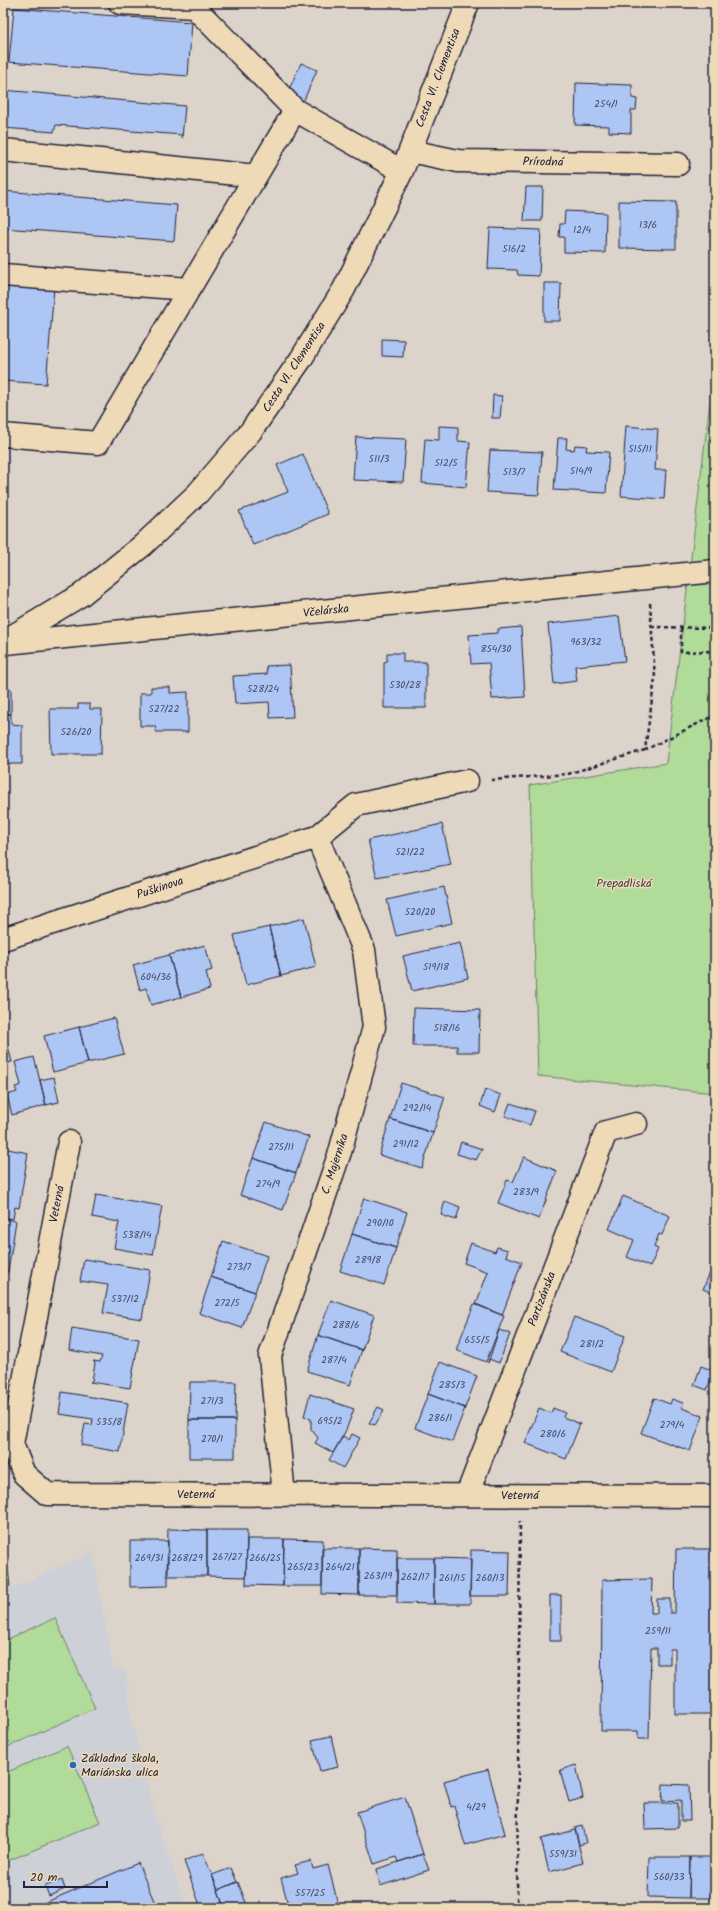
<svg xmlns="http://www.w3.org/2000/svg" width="718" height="1911" font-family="Kalam,sans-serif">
	<rect width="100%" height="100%" fill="#dcd4ca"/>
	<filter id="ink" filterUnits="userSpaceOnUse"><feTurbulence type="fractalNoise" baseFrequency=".025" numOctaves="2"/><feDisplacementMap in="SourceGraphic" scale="8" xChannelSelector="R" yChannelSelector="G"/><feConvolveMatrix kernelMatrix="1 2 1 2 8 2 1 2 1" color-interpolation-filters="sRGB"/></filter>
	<g filter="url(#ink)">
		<!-- built -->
		<path fill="#ced0d7" d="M93,1552L113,1669L126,1670L130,1711L156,1818L187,1908H3V1592Z"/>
		<!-- green -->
		<path fill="#b1db99" stroke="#6a7e6a" d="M715,360V1093L538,1076L530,785L666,763Z
			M55,1618L95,1708L3,1749V1641Z
			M67,1746L100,1822L3,1863V1774Z"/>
		<!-- building -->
		<path fill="#aec6f4" stroke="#22223b" d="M14,8L192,22L188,76L9,62Z
			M301,63L317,70L303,102L287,94Z
			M576,83L632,85V98L637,99L636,110H631V133L609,132V126L575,125Z
			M3,90L185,106L182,138V135L56,125L54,132L3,128Z
			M526,187H543L542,221H524Z
			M3,191L177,205L174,241L3,228Z
			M619,201L676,202V249L619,248Z
			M565,211L606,213L605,253L564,252V237H559L560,224H564Z
			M490,228L541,230L539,276L518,275L517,270L488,269Z
			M544,283H561L560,321H544Z
			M3,284L54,288L46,384L3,381Z
			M382,339L404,340L403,357L382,356Z
			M493,395L502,396L500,418H492Z
			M439,426L458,427V441L470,442L466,487L422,483L425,439L439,440Z
			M626,426L658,429L655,470H666L664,499L621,496Z
			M356,437L406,439L403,482L353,480Z
			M558,438H567L566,449L574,450L575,445L587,446L586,451L609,452L606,493L554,490Z
			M490,450L542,452L539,495L487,492Z
			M303,454L328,514L253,545L239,511L288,492L277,465Z
			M619,616L625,661L575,666L577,681L554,684L548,624Z
			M521,627L525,697L492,699L489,663L471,664L469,635L498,633V629Z
			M387,653H403V662H426V708H384V662L387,661Z
			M290,665L293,717L270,718L269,702L235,704L233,676L267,674L266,666Z
			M151,687H170V693L188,692V732H156L155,726H140V693H151Z
			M3,689H11V714H3Z
			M78,704H90V709H102L101,754H51L50,709H78Z
			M3,714H11V724L22,725V764H3Z
			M442,824L451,864L377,878L368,840Z
			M444,887L452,923L396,936L387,900Z
			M304,918L316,967L281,976L269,927Z
			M269,927L281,976L246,985L234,935Z
			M460,943L468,978L412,991L403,956Z
			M205,945L212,970L206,972L210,989L181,997L169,955Z
			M169,955L181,997L151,1005L146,988L140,990L133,965Z
			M414,1008L480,1010L479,1052H457V1046H413Z
			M114,1018L124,1054L88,1063L79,1027Z
			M3,1027L12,1062L3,1064Z
			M79,1027L88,1063L53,1072L44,1036Z
			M34,1057L46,1105L12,1115L7,1095L17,1092L15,1087L21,1085L15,1062Z
			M54,1077L59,1102L46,1105L40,1080Z
			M401,1083L445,1097L433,1133L390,1119Z
			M485,1089L501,1095L495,1112L480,1106Z
			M510,1103L535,1111L530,1125L505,1116Z
			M390,1119L433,1133L422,1168L379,1155Z
			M266,1122L309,1137L296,1173L253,1158Z
			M461,1142L482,1149L476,1160L457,1154Z
			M3,1148L28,1153L19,1208L15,1207L13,1219L3,1217Z
			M524,1157L557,1171L539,1219L498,1203L507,1180L513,1182Z
			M253,1158L296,1173L283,1210L240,1195Z
			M96,1195L162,1206L153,1255L114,1248L119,1222L92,1217Z
			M623,1196L670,1216L662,1235L659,1234L654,1247L658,1249L650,1267L627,1257L634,1240L609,1229Z
			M364,1198L407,1212L396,1248L352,1234Z
			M445,1201L460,1207L456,1220L441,1215Z
			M3,1219L16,1221L8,1272H4L3,1277Z
			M352,1234L396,1248L384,1285L340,1271Z
			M223,1241L267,1256L255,1292L211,1277Z
			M471,1243L495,1252L497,1247L508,1250L506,1256L522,1262L502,1315L476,1304L488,1272L464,1263Z
			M84,1259L150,1270L142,1319L103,1313L108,1285L80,1281Z
			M715,1261V1294L703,1289Z
			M211,1277L255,1292L242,1328L199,1313Z
			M331,1300L374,1315L362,1350L318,1335Z
			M474,1304L504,1316L486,1362L456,1350Z
			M574,1317L625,1336L611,1372L560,1352Z
			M72,1328L139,1339L130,1388L90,1382L92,1381L95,1363L93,1361L100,1362L102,1356L69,1350Z
			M499,1330L510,1334L499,1363L489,1359L488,1363Z
			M318,1335L362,1350L350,1385L307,1371Z
			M440,1362L477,1376L465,1408L428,1394Z
			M701,1366L714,1371L707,1390L694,1385Z
			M190,1382H236L235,1420H189Z
			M62,1392L128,1403L120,1452L81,1445L85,1424L92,1425L93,1419L59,1414Z
			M310,1394L354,1409L346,1430L333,1453L315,1443L318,1438L311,1429V1419L304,1416Z
			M428,1394L465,1408L452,1442L415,1428Z
			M654,1398L670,1404L672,1399L683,1403L682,1408L703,1416L690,1451L641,1433Z
			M378,1407L384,1410L375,1425L369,1423Z
			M539,1408L551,1413L553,1408L565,1413L563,1417L580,1424L566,1459L525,1443Z
			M189,1420H235V1458H189Z
			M352,1434L360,1438L343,1468L329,1460L343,1436L349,1440Z
			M168,1529L207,1530V1576H167Z
			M207,1530H247L246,1577L207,1576Z
			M3,1531L10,1586H3Z
			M247,1539H284L283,1586L246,1585Z
			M284,1539L323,1540L322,1586H283Z
			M130,1541H168V1586L130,1587Z
			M322,1548H359V1595L322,1594Z
			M359,1548L397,1549V1595H359Z
			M676,1549H715V1714H675V1649H670V1664H657V1648H651L649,1739H638V1731H601L602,1580L652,1579L651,1613H657V1599H670V1613H675Z
			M471,1550L510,1551L509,1596H470Z
			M397,1558H434V1604L397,1603Z
			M434,1558L471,1559L470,1604H434Z
			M550,1595H561V1641H550Z
			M331,1736L338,1767L320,1771L312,1740Z
			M576,1765L583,1798L569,1802L560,1770Z
			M488,1769L505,1834L465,1845L454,1806L451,1807L444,1781Z
			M663,1784L689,1785L690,1821H681V1800L662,1801Z
			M405,1797L423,1854L398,1862L396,1857L374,1864L357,1812Z
			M644,1803H678V1828L645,1829Z
			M582,1826L586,1843L579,1845L575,1828Z
			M575,1830L583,1863L549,1872L541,1839Z
			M203,1853L218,1890L224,1908H201L184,1861Z
			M423,1854L429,1870L380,1886L377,1869Z
			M649,1857H690L689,1898L648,1897Z
			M690,1857H715V1898H689Z
			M311,1861L313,1869L328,1865L339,1908H289L281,1878L298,1873L295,1865Z
			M138,1863L157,1908H32Z
			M231,1868L237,1882L218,1890L212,1875Z
			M62,1880L65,1889L49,1896L45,1886Z
			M238,1882L248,1908H224L218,1890Z"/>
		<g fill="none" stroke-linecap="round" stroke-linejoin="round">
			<!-- minor casing -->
			<g stroke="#22223b" stroke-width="25">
				<path id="minor" d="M120,3L194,7L295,110L402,171
					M3,150L256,176
					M410,151L458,161L678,164
					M3,275L189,289
					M3,435L98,443L295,110
					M3,642L81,595L143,545L198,493L251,431L301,359L344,289L402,171L468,3
					M6,643L715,571
					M3,939L317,837L356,805L467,781
					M69,1142L12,1444L24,1474L47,1494L715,1496
					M284,1495L270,1356L340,1152L374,1027L364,950L317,837
					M467,1495L606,1132L636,1124"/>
			</g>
			<!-- path -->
			<path stroke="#22223b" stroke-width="2.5" stroke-dasharray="4 3" stroke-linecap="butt" d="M650,603L655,678L645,750L715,715
				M651,627L715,628
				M681,628V652L715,651
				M491,780L568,774L645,750
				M517,1908L520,1521"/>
			<!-- minor -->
			<use href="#minor" stroke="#efdab8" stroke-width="22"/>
		</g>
	</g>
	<!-- markers -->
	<circle fill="#1f6fb2" stroke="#efdab8" stroke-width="1.5" cx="73" cy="1765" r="4"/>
	<g text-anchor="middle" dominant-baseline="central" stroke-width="3" stroke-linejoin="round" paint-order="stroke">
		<!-- number labels -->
		<g font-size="10" fill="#454b69">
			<text x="606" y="104">254/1</text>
			<text x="648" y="225">13/6</text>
			<text x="582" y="230">12/4</text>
			<text x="514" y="249">516/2</text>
			<text x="640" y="449">515/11</text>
			<text x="379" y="459">511/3</text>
			<text x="446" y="463">512/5</text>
			<text x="581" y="471">514/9</text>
			<text x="514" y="472">513/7</text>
			<text x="586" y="642">963/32</text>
			<text x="496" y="649">854/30</text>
			<text x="405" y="685">530/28</text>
			<text x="263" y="689">528/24</text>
			<text x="164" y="709">527/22</text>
			<text x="76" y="732">526/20</text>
			<text x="410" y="852">521/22</text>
			<text x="420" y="912">520/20</text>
			<text x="436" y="967">519/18</text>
			<text x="156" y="977">604/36</text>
			<text x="447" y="1028">518/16</text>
			<text x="417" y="1108">292/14</text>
			<text x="406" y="1144">291/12</text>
			<text x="281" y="1147">275/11</text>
			<text x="268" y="1184">274/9</text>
			<text x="526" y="1192">283/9</text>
			<text x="380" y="1223">290/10</text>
			<text x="137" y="1235">538/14</text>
			<text x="368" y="1260">289/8</text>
			<text x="239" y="1267">273/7</text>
			<text x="125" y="1299">537/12</text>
			<text x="227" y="1303">272/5</text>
			<text x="346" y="1325">288/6</text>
			<text x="477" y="1340">655/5</text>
			<text x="592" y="1344">281/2</text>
			<text x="334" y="1360">287/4</text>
			<text x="452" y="1385">285/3</text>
			<text x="212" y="1401">271/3</text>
			<text x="440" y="1418">286/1</text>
			<text x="330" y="1421">695/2</text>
			<text x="109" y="1422">535/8</text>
			<text x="672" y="1425">279/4</text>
			<text x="553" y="1434">280/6</text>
			<text x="212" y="1439">270/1</text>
			<text x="227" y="1557">267/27</text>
			<text x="149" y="1558">269/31</text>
			<text x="187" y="1558">268/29</text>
			<text x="265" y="1558">266/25</text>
			<text x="303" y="1567">265/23</text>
			<text x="340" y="1567">264/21</text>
			<text x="378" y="1576">263/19</text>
			<text x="415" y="1577">262/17</text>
			<text x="452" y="1578">261/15</text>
			<text x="490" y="1578">260/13</text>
			<text x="658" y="1631">259/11</text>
			<text x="476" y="1807">4/29</text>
			<text x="563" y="1854">559/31</text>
			<text x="669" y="1877">560/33</text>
			<text x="310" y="1893">557/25</text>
		</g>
		<!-- street labels -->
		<g font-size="12" fill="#22223b" stroke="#efdab8">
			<text transform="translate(438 78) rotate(-69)">Cesta Vl. Clementisa</text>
			<text transform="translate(543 162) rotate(1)">Prírodná</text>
			<text transform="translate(294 367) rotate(-57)">Cesta Vl. Clementisa</text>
			<text transform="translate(326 611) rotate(-6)">Včelárska</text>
			<text transform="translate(160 888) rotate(-18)">Puškinova</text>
			<text transform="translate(335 1164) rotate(-72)">C. Majerníka</text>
			<text transform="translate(57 1204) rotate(-79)">Veterná</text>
			<text transform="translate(542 1299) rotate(-69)">Partizánska</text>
			<text x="196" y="1494">Veterná</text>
			<text x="520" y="1495">Veterná</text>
		</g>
		<!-- park labels -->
		<g font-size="12" fill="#3f474e" stroke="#efdab8">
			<text x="624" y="883">Prepadliská</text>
		</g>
		<!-- poi labels -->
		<g font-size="12" fill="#22223b" stroke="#efdab8" text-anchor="start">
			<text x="81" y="1758">Základná škola,<tspan x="81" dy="14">Mariánska ulica</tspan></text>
		</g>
	</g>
	<!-- margin -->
	<rect width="718" height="1911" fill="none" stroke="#efdab8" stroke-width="16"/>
	<rect x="8" y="8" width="702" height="1895" fill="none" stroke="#22223b" stroke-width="1.5" filter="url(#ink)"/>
	<!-- scale -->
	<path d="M24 1881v6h83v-6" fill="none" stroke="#22223b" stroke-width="2"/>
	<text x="30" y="1881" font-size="12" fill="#22223b" stroke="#efdab8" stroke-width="3" paint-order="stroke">20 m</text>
</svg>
